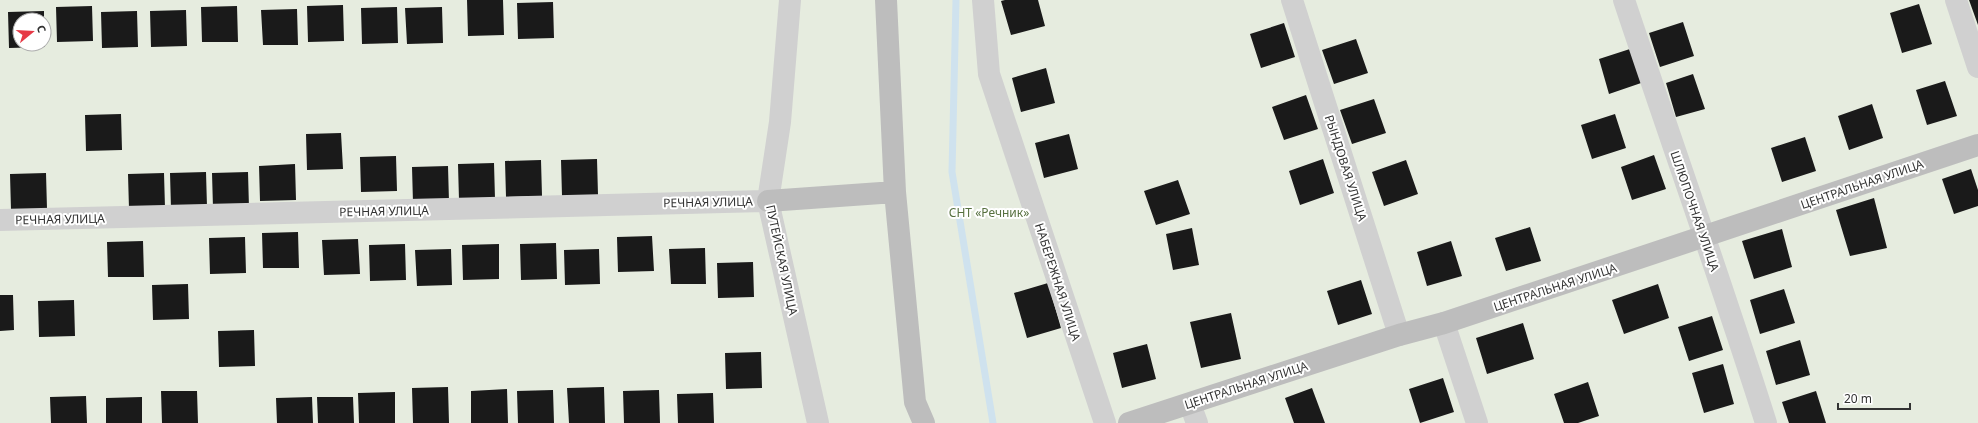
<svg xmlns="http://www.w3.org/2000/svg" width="1978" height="423" font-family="'Noto Sans',sans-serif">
	<rect width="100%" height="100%" fill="#fff"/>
	<!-- green -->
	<path fill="#e6ecdf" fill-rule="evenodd" d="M0,0H1978V423H0ZM20,20H44V44H20Z"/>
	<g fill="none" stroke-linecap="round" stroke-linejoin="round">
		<!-- stream -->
		<path stroke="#cfe2ee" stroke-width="7" d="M956,0L952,172L993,423"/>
	</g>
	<!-- building -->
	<path fill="#1a1a1a" d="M467,0H503L504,35L468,36Z
		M1005,0H1038L1045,26L1011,35L1001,1Z
		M1969,0H1978V25Z
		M553,2L554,38L518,39L517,3Z
		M1919,4L1932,44L1902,53L1890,13Z
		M343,5L344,41L308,42L307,6Z
		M92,6L93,41L57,42L56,7Z
		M237,6L238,42H202L201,7Z
		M397,7L398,43L362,44L361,8Z
		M442,7L443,43L407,44L405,8Z
		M297,9L298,45H263L261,10Z
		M186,10L187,46L151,47L150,11Z
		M44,11V20H20V44H45V47L9,48L8,12Z
		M137,11L138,47L102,48L101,12Z
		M1683,22L1694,56L1660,67L1649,33Z
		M1284,23L1295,57L1261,68L1250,34Z
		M1356,39L1368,73L1334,84L1322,50Z
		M1633,48L1644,82L1609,94L1599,59Z
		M1046,68L1055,103L1021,112L1012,78Z
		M1693,74L1705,109L1676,117L1666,83Z
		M1945,81L1957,116L1927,125L1916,90Z
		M1306,95L1318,129L1284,140L1272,107Z
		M1374,99L1386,133L1352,144L1340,110Z
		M1872,104L1883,138L1849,150L1838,116Z
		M121,114L122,150L86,151L85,115Z
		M1615,114L1626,148L1592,159L1581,125Z
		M341,133L343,169L307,170L306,134Z
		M1069,134L1078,169L1044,178L1035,143Z
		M1805,137L1816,171L1782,182L1771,148Z
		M1654,155L1666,189L1632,200L1621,167Z
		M396,156L397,191L361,192L360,157Z
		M597,159L598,195L562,196L561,160Z
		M1323,159L1334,193L1300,205L1289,171Z
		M541,160L542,196L506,197L505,161Z
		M1406,160L1418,194L1384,206L1372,172Z
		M494,163L495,199L459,200L458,164Z
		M295,164L296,200L260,201L259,166Z
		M448,166L449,202L413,203L412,167Z
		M1971,169L1978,190V206L1954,214L1942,179Z
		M206,172L207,207L171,209L170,173Z
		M248,172L249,208H213L212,173Z
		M46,173L47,209L11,210L10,174Z
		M164,173L165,208L129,209L128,174Z
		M1178,180L1190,214L1156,225L1144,191Z
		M1874,198L1887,248L1850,256L1836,210Z
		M1530,227L1541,261L1506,271L1495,238Z
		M1192,228L1199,265L1173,270L1166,234Z
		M1782,229L1792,267L1754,279L1742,241Z
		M298,232L299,268H263L262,233Z
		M652,236L654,271L618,272L617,237Z
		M245,237L246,273L210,274L209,238Z
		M358,239L360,274L324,275L322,240Z
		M143,241L144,277H108L107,242Z
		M1451,241L1462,276L1427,286L1417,252Z
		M556,243L557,279L521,280L520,244Z
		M405,244L406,280L370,281L369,245Z
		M499,244V279L463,280L462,245Z
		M705,248L706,284H671L669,249Z
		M451,249L452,285L417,286L415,250Z
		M599,249L600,284L565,285L564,250Z
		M753,262L754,297L718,298L717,263Z
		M1361,280L1372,314L1338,325L1327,291Z
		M1048,283L1061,328L1027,338L1014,293Z
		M188,284L189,319L153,320L152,285Z
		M1658,284L1669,318L1624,334L1612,300Z
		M1784,289L1795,323L1760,334L1750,300Z
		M0,295H13L14,330L0,331Z
		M74,300L75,336L39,337L38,301Z
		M1231,313L1241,359L1201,368L1190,322Z
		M1712,316L1723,350L1689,361L1678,327Z
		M1523,323L1534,359L1487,374L1476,338Z
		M254,330L255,366L219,367L218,331Z
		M1800,340L1810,375L1776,385L1766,351Z
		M1147,344L1156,379L1122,388L1113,353Z
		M761,352L762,388L726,389L725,353Z
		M1723,364L1734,404L1704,413L1692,373Z
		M1443,378L1454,412L1420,423L1409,389Z
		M1588,382L1599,416L1578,423H1564L1554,394Z
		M448,387L449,423H413L412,388Z
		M604,387L605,423H569L567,388Z
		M1312,388L1325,423H1294L1285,398Z
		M507,389L508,423H471V391Z
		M553,390L554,423H518L517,391Z
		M659,390L660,423H624L623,391Z
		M161,391H197L198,423H162Z
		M1816,391L1826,423H1789L1782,402Z
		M395,392V423H359L358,393Z
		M713,393L714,423H678L677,394Z
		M86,396L87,423H51L50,397Z
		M142,397V423H106V398Z
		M312,397L313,423H277L276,398Z
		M317,397H353L354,423H318Z"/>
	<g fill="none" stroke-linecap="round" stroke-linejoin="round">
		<!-- street -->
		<path stroke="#d0d0d0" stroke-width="22" d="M790,0L780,122L768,201L818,423
			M983,0L989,74L1105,423
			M1292,0L1399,335
			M1624,0C1671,141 1721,281 1766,423
			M1956,0L1978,67
			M0,220L768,201
			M1444,323L1477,423
			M1190,404L1197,423"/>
		<!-- secondary -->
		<path stroke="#bdbdbd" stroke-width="22" d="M895,192L915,402L924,423
			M768,201L895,192L886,0
			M1129,423L1399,335L1444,323L1978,145"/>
	</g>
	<g text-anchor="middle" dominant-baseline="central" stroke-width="4" stroke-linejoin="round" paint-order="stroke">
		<!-- street labels -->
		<g font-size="12" fill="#333" stroke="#fff">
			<text transform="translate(1346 168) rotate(72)">РЫНДОВАЯ УЛИЦА</text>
			<text transform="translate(1862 184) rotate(-19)">ЦЕНТРАЛЬНАЯ УЛИЦА</text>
			<text transform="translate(708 202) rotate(-1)">РЕЧНАЯ УЛИЦА</text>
			<text transform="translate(384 211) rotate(-1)">РЕЧНАЯ УЛИЦА</text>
			<text transform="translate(1695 211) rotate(71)">ШЛЮПОЧНАЯ УЛИЦА</text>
			<text transform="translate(60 219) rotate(-1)">РЕЧНАЯ УЛИЦА</text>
			<text transform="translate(782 260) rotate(78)">ПУТЕЙСКАЯ УЛИЦА</text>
			<text transform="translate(1058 282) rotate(72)">НАБЕРЕЖНАЯ УЛИЦА</text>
			<text transform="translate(1555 287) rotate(-18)">ЦЕНТРАЛЬНАЯ УЛИЦА</text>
			<text transform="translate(1246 385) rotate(-18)">ЦЕНТРАЛЬНАЯ УЛИЦА</text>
		</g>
		<!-- park labels -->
		<g font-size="12" fill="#56703f" stroke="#fff">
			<text x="989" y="212">СНТ «Речник»</text>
		</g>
	</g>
	<!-- north arrow -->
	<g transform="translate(32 32) rotate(72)"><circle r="19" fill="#ffffff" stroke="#adadad"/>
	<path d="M0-3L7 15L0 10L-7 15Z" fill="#e63946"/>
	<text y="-6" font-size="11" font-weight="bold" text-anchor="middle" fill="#333333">С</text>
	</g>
	<!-- scale -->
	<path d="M1838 403v6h72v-6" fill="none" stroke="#333333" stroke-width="2"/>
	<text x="1844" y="403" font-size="12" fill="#333333" stroke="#ffffff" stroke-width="3" paint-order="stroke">20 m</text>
</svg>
